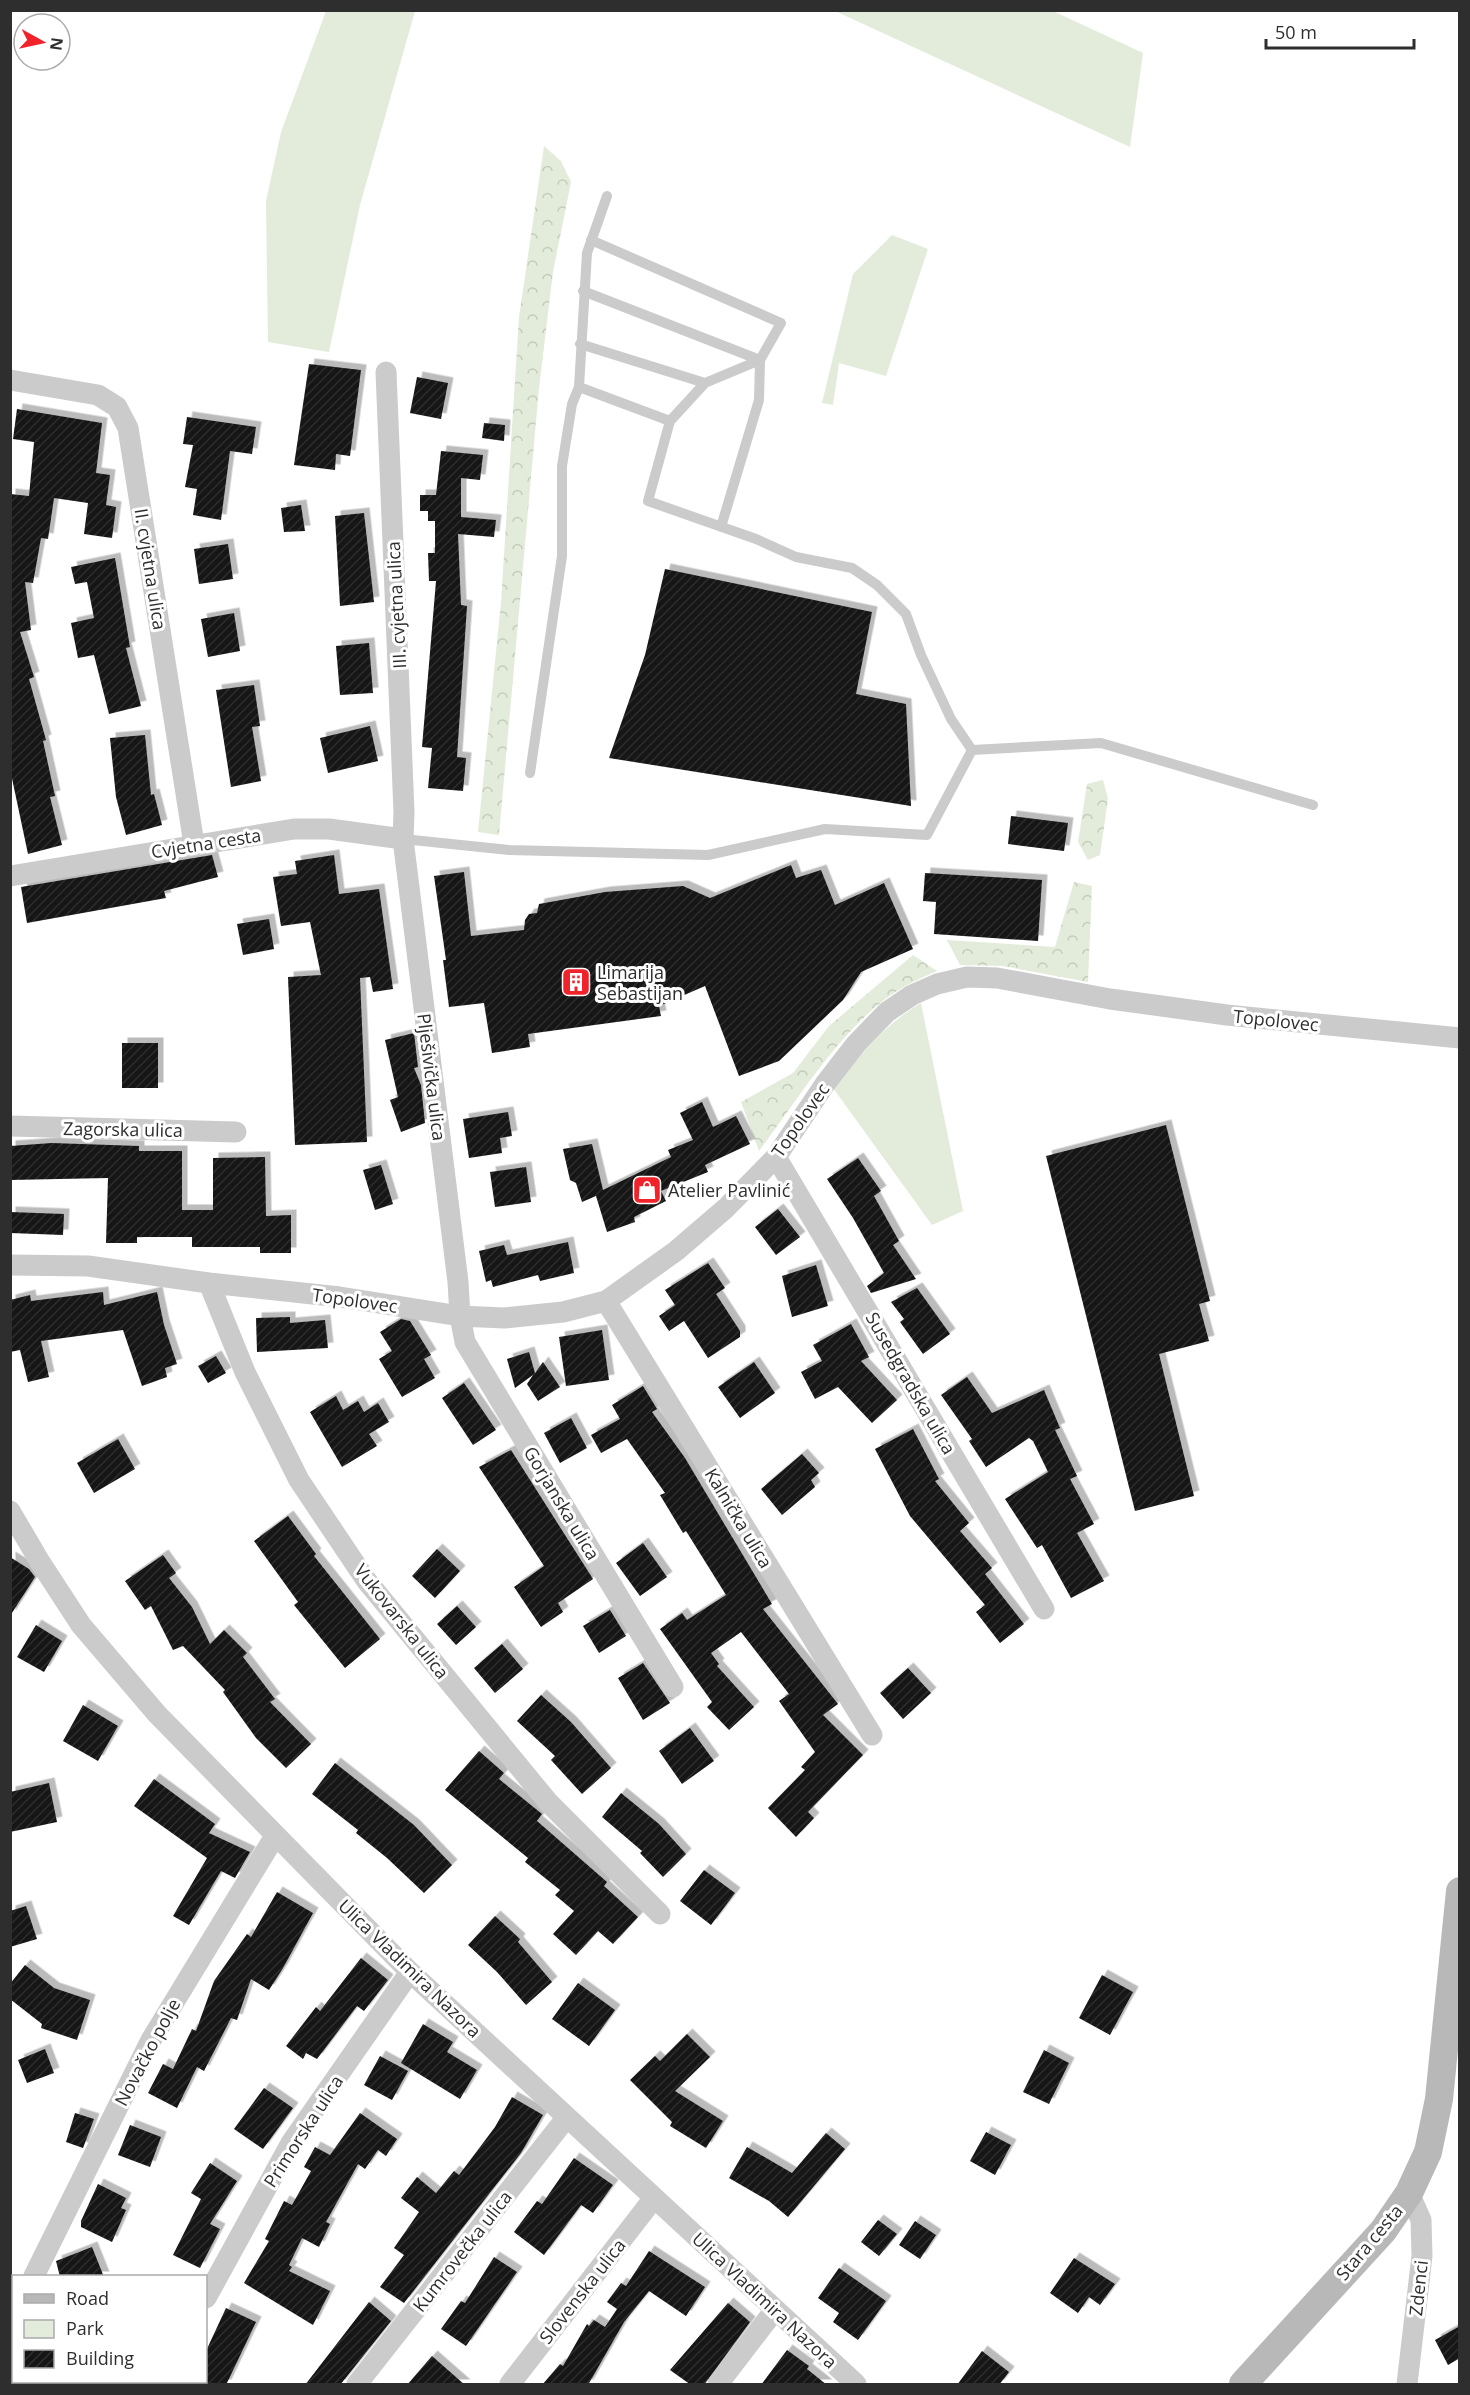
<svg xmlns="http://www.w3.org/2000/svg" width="1470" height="2395" font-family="'Open Sans',sans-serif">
	<defs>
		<pattern id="forest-crowns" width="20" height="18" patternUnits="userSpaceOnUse" patternTransform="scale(1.5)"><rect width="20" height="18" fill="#e3ecda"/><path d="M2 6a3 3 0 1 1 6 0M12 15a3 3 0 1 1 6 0" fill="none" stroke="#c3cbbb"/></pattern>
		<pattern id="building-hatch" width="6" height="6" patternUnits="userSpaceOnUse" patternTransform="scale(1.5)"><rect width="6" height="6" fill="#151515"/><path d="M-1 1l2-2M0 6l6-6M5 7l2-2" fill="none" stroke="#2f2f2f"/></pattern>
		<filter id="shadow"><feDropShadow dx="5.5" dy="-5.5" stdDeviation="0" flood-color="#0004"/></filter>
	</defs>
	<rect width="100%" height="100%" fill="#fff"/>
	<!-- green -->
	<path fill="#e3ecda" d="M326,11H415L360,205L329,352L268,342L266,201L281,132Z
		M835,11H1053L1143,53L1130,147Z
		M892,235L928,249L886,376L839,363L833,405L822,403L853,274Z
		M921,1003L963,1211L932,1225L833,1088C861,1054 883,1026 921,1003Z"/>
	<!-- forest -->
	<path fill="url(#forest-crowns)" d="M544,146L561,161L571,182L553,272L539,388L499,835L478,832L501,602L519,317Z
		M1103,780L1108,799L1100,855L1088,860L1078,842L1087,784Z
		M1074,882L1092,886L1088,982L1003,966L960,965L947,940L1055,947Z
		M913,955L937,971C916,980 895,990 878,1005C831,1044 796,1102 759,1151L741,1102L793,1073L829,1026Z"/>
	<!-- building -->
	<path fill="url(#building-hatch)" filter="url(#shadow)" d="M309,364L361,370L350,456L336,454L335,470L294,465Z
		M417,377L448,383L441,419L410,413Z
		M17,409L102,423L96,473L110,475L106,505L116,507L112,538L84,534L88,503L54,498L48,539L41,538L33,583L25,582L31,630L20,632L34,677L29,679L46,740L43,741L55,796L50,797L62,845L28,854L10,769V494L29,496L34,442L13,439Z
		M187,417L256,427L252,454L230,451L221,520L193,515L197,489L185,487L193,445L183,444Z
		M484,423L505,425L504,441L482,438Z
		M441,451L483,455L480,480L461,478V517L496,520L494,537L458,534L461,605L467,606L457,757L466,758L463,791L428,788L432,748L422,747L436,581H429L428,553H435V521H428V511H420V495H436Z
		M301,505L305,531L284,532L281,508Z
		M364,513L374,602L340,606L335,516Z
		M228,544L233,579L199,584L194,549Z
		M115,558L130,647L126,648L141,706L109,714L94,655L78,658L71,623L94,618L87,582L75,584L71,567Z
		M665,569L872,612L856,694L906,704L911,806L609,758L645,655Z
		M234,613L240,651L208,657L201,619Z
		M369,643L373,693L340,695L336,646Z
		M254,685L260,726L252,727L261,781L231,787L216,690Z
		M370,726L378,761L328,773L320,738Z
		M145,735L151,795L154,794L162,825L126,835L116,797L110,738Z
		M1011,816L1068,823L1064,851L1008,844Z
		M212,855L218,877L164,891L166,898L27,923L21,887Z
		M334,855L339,894L379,889L393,989L373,992L370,977L360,978L367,1142L295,1145L288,977L321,975L310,922L281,926L273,877L297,874L295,861Z
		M791,865L796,878L821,870L835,905L884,883L913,949L861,972L843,1000L779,1061L739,1076L705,986L659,1006L661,1016L528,1034L530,1047L492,1053L484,1003L449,1007L443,960H446L434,876L464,872L471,936L524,930L525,920L529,914L537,913L539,904L605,892L683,886L710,898Z
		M925,873L1042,880L1038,941L934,934L936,902L923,901Z
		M269,919L274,949L243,955L237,924Z
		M414,1033L418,1067L414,1068L421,1085L425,1123L401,1132L390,1100L398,1097L385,1040Z
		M122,1043H158V1088H122Z
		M702,1102L713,1127L736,1116L750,1144L705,1165L708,1172L661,1191L666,1201L634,1217L635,1222L607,1232L596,1196L582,1202L576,1183L570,1180L563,1149L592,1144L603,1190L671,1157L668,1150L693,1140L680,1113Z
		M508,1112L512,1136L500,1138L502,1153L469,1158L463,1119Z
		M1166,1125L1210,1301L1199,1304L1209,1341L1159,1354L1194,1496L1135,1511L1046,1156Z
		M52,1143L139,1146V1151H182V1210H213V1158L265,1157L266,1216L291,1215V1253H260V1247H192V1237H137V1243H106L108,1178L10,1180V1146Z
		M858,1158L881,1191L874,1196L899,1241L893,1245L916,1279L871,1293L867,1286L884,1273L853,1218L827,1179Z
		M381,1165L393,1204L375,1210L363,1170Z
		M526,1167L531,1202L495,1207L490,1172Z
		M778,1209L800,1237L776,1255L755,1227Z
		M10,1212L64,1214L63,1235L10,1233Z
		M568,1242L574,1273L540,1281L538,1275L493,1287L491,1280L486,1282L479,1251L504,1245L507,1255Z
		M708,1263L725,1288L716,1294L740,1331V1337L708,1358L684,1321L669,1331L659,1316L675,1305L665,1290Z
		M816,1265L828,1306L792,1317L782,1276Z
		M917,1288L950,1334L923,1354L900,1322L904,1319L891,1302Z
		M103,1292L104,1305L157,1292L164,1325L177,1364L165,1368L167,1377L142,1386L123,1330L41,1341L49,1377L28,1382L20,1350L10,1352V1300L30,1295L31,1301Z
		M290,1317V1323L325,1320L328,1348L257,1352L256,1318Z
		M401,1319L410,1321L431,1355L424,1359L435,1378L402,1397L379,1359L392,1351L380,1332Z
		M851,1324L869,1357L861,1361L897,1400L872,1423L838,1387L815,1399L801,1372L822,1361L813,1345Z
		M602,1330L609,1380L566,1386L559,1337Z
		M529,1352L535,1373L543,1362L560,1387L538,1401L527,1384L533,1375L515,1388L507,1359Z
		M216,1356L226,1373L208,1383L198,1366Z
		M754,1362L775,1393L740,1418L718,1387Z
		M967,1377L992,1413L1044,1390L1060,1428L1055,1430L1077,1476L1070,1479L1094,1524L1077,1533L1104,1581L1071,1598L1042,1545L1037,1548L1005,1499L1048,1472L1033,1441L1029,1438L986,1467L969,1441L972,1439L941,1395Z
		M464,1383L496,1430L473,1445L442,1398Z
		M643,1386L657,1409L652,1412L685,1458L772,1604L763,1609L838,1704L823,1715L863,1755L808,1812L814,1818L796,1837L768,1808L805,1770L801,1767L815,1752L779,1701L789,1694L741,1632L711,1653L719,1664L717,1666L754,1707L729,1730L707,1707L712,1702L660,1629L682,1613L687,1620L726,1595L686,1531L683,1533L660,1495L665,1493L627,1439L601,1453L591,1435L620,1419L612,1405Z
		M336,1396L343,1410L358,1401L364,1412L378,1403L389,1422L369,1434L377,1446L342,1467L310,1412Z
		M571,1418L587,1448L560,1463L544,1433Z
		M913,1429L939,1479L935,1481L969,1523L960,1531L992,1568L985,1574L1024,1624L1000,1643L976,1612L985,1605L910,1516L875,1449Z
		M118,1439L135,1469L94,1493L77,1463Z
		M511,1450L593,1579L558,1603L563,1612L541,1627L514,1587L544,1566L479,1467Z
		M802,1454L819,1473L811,1480L815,1487L782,1515L761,1489Z
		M288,1516L316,1554L314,1556L380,1639L345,1668L294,1605L298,1602L254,1541Z
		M643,1543L667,1577L640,1596L616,1563Z
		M437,1549L460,1571L435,1598L412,1576Z
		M163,1555L176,1573L169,1578L192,1607L210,1644L224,1630L247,1653L243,1657L275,1699L270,1702L311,1744L286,1768L256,1738L223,1692L225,1690L183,1646L173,1650L151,1606L145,1610L125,1581Z
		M10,1557L29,1569L35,1577L10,1616Z
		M457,1606L476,1627L456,1645L437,1624Z
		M610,1610L626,1636L599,1653L583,1626Z
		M36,1625L62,1641L44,1672L17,1657Z
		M502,1644L523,1669L495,1693L474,1668Z
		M643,1663L670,1703L643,1720L618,1678Z
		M908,1668L931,1693L903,1719L880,1693Z
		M541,1695L571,1722L611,1768L582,1794L551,1760L555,1756L517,1721Z
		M83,1705L118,1726L98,1761L63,1741Z
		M690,1728L714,1761L682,1784L659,1751Z
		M479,1751L504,1773L499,1779L542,1814L537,1821L607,1882L604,1886L638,1917L613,1944L598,1931L576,1955L553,1934L574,1911L555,1895L560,1890L525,1862L528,1858L445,1790Z
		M335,1763L414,1825L452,1865L424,1893L387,1858L356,1833L358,1830L312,1794Z
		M154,1779L215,1824L209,1833L250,1852L235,1878L221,1871L189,1925L173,1916L207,1858L134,1806Z
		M49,1783L57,1822L10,1832V1792Z
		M621,1793L659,1824L686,1854L663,1877L640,1853L642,1851L602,1817Z
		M704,1870L735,1893L711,1925L680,1901Z
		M277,1892L313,1913L283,1968L269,1990L251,1979L237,2020L231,2018L204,2071L197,2067L177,2108L148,2093L163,2064L173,2069L192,2029L196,2031L214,1981L247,1934L251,1937Z
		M26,1906L37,1939L10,1947V1911Z
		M495,1916L520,1939L518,1942L552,1982L526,2005L497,1972L468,1945Z
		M361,1958L388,1980L364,2011L357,2006L317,2059L306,2053L303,2059L286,2046L316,2007L320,2011Z
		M25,1965L54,1988L90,2000L77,2040L41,2028L42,2024L10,1999V1984Z
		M1102,1975L1133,1992L1110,2035L1079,2018Z
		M578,1983L615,2010L589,2046L552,2019Z
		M423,2024L453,2042L447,2052L477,2070L460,2099L401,2063Z
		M687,2034L710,2057L675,2091L723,2121L706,2148L670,2126L672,2122L630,2080L655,2056L660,2061Z
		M45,2049L54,2073L27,2083L18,2060Z
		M1044,2050L1069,2063L1049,2104L1023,2092Z
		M380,2056L408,2071L392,2100L364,2085Z
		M264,2088L293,2108L263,2149L234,2129Z
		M512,2097L543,2115L521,2153L404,2303L380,2287L404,2255L394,2248L419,2212L401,2198L417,2177L436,2193L454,2171L459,2175L495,2127Z
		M75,2113L94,2119L83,2148L66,2142Z
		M360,2113L397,2139L386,2156L378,2150L365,2169L358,2164L326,2222L330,2224L319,2247L302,2238L289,2265L292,2267L289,2271L330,2291L313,2325L244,2283L269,2241L265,2239L284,2201L292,2205L311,2171L304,2167L315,2147L330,2155Z
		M130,2125L161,2137L150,2167L118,2155Z
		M986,2132L1011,2145L995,2175L970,2161Z
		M826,2133L845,2149L788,2217L769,2201L729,2178L747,2147L792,2173Z
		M574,2158L613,2185L593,2213L581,2205L544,2255L514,2232L537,2201L542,2204Z
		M210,2163L237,2181L210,2224L220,2229L200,2268L173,2255L201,2199L191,2193Z
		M98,2184L126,2198L121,2208L126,2210L112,2242L81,2227V2221Z
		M878,2220L897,2234L879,2256L861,2242Z
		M915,2221L936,2235L920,2259L899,2245Z
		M92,2247L104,2277H60L56,2261Z
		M649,2251L705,2287L686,2316L649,2291L624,2322L588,2385H542L560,2364L563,2366L587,2324L589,2326L594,2320L605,2327L617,2309L607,2302L621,2283L626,2286Z
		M494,2257L517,2272L466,2346L441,2329L461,2301L465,2303Z
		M1074,2258L1115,2284L1100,2305L1089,2297L1078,2313L1050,2293Z
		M839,2268L886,2301L858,2340L833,2322L839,2313L818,2298Z
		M369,2302L391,2321L340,2385H305Z
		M728,2303L750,2322L704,2385H691L670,2370Z
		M226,2308L256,2322L226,2385H206V2351Z
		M1460,2326V2358L1448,2365L1435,2340Z
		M787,2350L809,2366L807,2369L827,2385H761Z
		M982,2351L1009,2372L999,2385H957Z
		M432,2356L465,2385H407Z"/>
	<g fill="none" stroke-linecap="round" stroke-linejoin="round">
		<!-- lane -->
		<path stroke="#cbcbcb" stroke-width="10" d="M607,196L587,253L579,387L670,421L648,501L756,539L796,557L852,568L877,585L906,614L921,655L951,719L972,750
			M591,240L781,323L760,360L759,400L721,527
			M583,291L760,360
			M580,344L705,383L760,360
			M670,421L705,383
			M530,773L562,556V466L572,404L579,387
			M403,839L509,850L708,855L825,829L927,835L972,750L1101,743L1313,805"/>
		<!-- street -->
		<path stroke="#cbcbcb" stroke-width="21" d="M386,372L404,812L403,839L458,1282L460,1316L465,1342L673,1687
			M10,380L98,395L117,407L128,428L194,844
			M10,876L294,829H329L403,839
			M10,1126L236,1132
			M776,1157L1044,1609
			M10,1265L88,1266L209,1283L340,1297L460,1316L504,1318L563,1312L606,1301L676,1251L726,1208L776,1157L825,1084L856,1044L887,1012L912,995L937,984L967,977L997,978L1110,999L1227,1015L1460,1038
			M209,1283L245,1372L299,1480L366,1580L548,1802L660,1914
			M606,1301L872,1735
			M10,1511L40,1562L81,1625L157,1714L410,1972L856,2384
			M34,2276L151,2040L275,1836
			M206,2298L291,2143L410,1972
			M10,2319L14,2316
			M157,2384L159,2382
			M357,2384L567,2117
			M510,2384L654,2198
			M718,2384L774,2311
			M1407,2384L1422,2256L1421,2220L1409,2193"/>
		<!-- secondary -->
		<path stroke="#b8b8b8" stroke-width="28" d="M1243,2384L1383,2231L1409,2193L1428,2152L1439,2099L1460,1891"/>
	</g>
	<!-- icons -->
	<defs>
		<g id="building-square" transform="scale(1.5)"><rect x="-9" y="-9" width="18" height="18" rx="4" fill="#f2222a" stroke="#fff"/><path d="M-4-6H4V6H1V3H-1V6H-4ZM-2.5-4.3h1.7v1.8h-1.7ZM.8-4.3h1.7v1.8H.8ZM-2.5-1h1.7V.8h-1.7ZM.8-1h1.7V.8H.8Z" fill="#fff"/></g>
		<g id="shop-square" transform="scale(1.5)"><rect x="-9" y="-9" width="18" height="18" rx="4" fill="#f2222a" stroke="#fff"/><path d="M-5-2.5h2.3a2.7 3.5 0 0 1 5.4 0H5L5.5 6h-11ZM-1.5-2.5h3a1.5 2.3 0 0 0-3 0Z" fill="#fff"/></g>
	</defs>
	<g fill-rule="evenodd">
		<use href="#building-square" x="576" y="982"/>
		<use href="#shop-square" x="647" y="1190"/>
	</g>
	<g text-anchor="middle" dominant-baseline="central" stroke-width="6" stroke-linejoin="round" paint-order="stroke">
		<!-- street labels -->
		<g font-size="18" fill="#2e2e2e" stroke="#fff">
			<text transform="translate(151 569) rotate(81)">II. cvjetna ulica</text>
			<text transform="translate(396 605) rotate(-93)">III. cvjetna ulica</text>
			<text transform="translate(206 843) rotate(-9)">Cvjetna cesta</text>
			<text transform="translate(1276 1020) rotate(6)">Topolovec</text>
			<text transform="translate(432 1077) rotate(83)">Plješivička ulica</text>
			<text transform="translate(800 1120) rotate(-55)">Topolovec</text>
			<text transform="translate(123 1129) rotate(1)">Zagorska ulica</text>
			<text transform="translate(355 1300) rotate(8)">Topolovec</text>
			<text transform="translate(911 1383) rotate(60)">Susedgradska ulica</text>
			<text transform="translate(562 1503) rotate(59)">Gorjanska ulica</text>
			<text transform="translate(739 1518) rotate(59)">Kalnička ulica</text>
			<text transform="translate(402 1621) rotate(52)">Vukovarska ulica</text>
			<text transform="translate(410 1968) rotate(44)">Ulica Vladimira Nazora</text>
			<text transform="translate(147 2052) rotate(-62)">Novačko polje</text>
			<text transform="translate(303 2131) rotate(-57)">Primorska ulica</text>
			<text transform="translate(1369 2242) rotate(-50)">Stara cesta</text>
			<text transform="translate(462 2251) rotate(-52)">Kumrovečka ulica</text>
			<text transform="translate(1418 2288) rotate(-84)">Zdenci</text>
			<text transform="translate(582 2291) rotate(-52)">Slovenska ulica</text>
			<text transform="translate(765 2300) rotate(43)">Ulica Vladimira Nazora</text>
		</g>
		<!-- poi labels -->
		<g font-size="18" fill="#2e2e2e" stroke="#fff" text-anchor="start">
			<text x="597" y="972">Limarija<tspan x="597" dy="21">Sebastijan</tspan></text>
			<text x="668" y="1190">Atelier Pavlinić</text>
		</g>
	</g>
	<!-- border -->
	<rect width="1470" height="2395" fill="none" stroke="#2e2e2e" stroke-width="24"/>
	<!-- legend -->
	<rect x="12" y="2275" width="195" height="108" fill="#ffffff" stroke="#ababab" stroke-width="1.5"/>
	<rect x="24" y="2294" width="30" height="9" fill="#b8b8b8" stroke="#ababab" stroke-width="1.5"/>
	<text x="66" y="2305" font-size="18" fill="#2e2e2e">Road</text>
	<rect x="24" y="2320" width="30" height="18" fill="#e3ecda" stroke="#ababab" stroke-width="1.5"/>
	<text x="66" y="2335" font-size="18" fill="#2e2e2e">Park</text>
	<rect x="24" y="2350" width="30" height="18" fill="url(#building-hatch)" stroke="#ababab" stroke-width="1.5"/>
	<text x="66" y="2365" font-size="18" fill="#2e2e2e">Building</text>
	<!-- north arrow -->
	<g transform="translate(42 42) rotate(98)"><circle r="28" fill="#ffffff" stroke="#ababab" stroke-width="1.5"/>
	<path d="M0-4.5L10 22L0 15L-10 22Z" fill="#f2222a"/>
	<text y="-9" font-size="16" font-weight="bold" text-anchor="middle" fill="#2e2e2e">N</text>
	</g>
	<!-- scale -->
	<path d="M1266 39v9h148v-9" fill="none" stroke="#2e2e2e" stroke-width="3"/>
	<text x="1275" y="39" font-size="18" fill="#2e2e2e" stroke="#ffffff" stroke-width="4.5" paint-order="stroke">50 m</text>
</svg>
